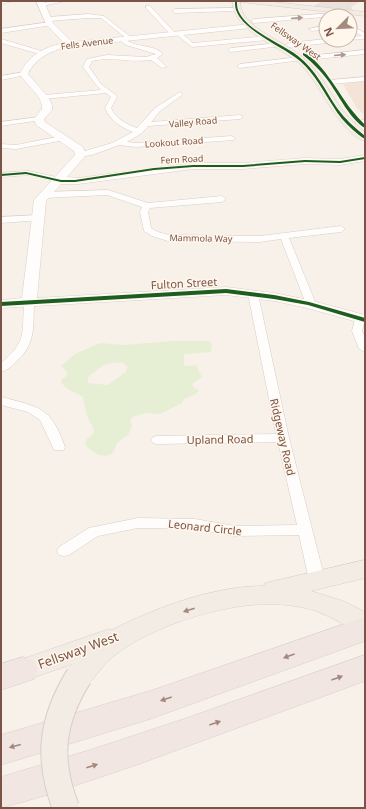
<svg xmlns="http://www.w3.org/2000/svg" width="366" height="809" font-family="'Noto Sans',sans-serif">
	<rect width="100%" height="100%" fill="#f8f1ea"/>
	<!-- residential -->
	<path fill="#f4e4d8" d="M365,81V116L356,107L343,84Z"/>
	<!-- industrial -->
	<path fill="#ebe1db" d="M323,1H360L351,7L353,10L351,11L311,7Z"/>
	<!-- green -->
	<path fill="#e6efd3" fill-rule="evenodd" d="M172,341H209L212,345L211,352L184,354V366L196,365L202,377L192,384L194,388L199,390L196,394L184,399L182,403L160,414L145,413L132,417L130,422L132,426L128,435L117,443L113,453L106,456L99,455L88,448L85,444L86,440L94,433C94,426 88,421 87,415C85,409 84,403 83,397L68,389L61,383L62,379L67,376V372L61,366L75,354L100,343L124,345ZM112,363C118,362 123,361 127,367L126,372L108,385L88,383V377L103,365Z"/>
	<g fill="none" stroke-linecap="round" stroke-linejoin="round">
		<!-- street casing -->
		<g stroke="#d7cdc6" stroke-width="1">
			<path id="street" d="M53,1H66L42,6L39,4Z
				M146,6H150L175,33V35H171L146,8Z
				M237,8V10L235,11L175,13L172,11L175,9Z
				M333,13L335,14V16L254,23L251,21L254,19Z
				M88,14L104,16L132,38L127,39L101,18H88L49,21L46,19L49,17Z
				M50,22L53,24L52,25L1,33V29Z
				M326,25V29L312,31L309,29Z
				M350,25L365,33V39L348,40H350V37L362,36L350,29Z
				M176,32H180L193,43L267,36L270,38L267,40L192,47L176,34Z
				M120,38C125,38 127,41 132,43C142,47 156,46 163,54L157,58L167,67L162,68L151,60C131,63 111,56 92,61L89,67L101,84L116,95L117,97L111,108C116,119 126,124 137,128L155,108L180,92L183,94L182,95L160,111L151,122L240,115L243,117L240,119L148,126L142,133L127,142L136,143L231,136L235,138L234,140L136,147L119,145L92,155L78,157V153L112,143L133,132C120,127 110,120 105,108L111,97L106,93L44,99L41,97L44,95L101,90L97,86L83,67L87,59L107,55L146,57L156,54L126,45L120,40Z
				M1,39L45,52L46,53L43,55L1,43Z
				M326,39L340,40L337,42L289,47L286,45L289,43Z
				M279,43L281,44V46L231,52L228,50L231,48Z
				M365,50V54L308,60L305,58L308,56Z
				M300,57L302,58V60L240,68L237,66L240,64Z
				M24,72L27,74L26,75L1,80V76Z
				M365,77V81L331,84L328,82L331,80Z
				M39,117L41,118V120L1,126V122Z
				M365,119V123L359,124L355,122Z
				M62,136L66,138L65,140L16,149L1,148V144L16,145Z
				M29,171L61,178L62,180L58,182L29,175L1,177V173Z
				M108,190L148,203L222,196L226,199L222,202L150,208L148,212L151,228L158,232L169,235L260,236L341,226L345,229L341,232L289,238L316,304L311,307L306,304L281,239L260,242L168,241L152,236L144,231L140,212L142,207L107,195L44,198L40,195L44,192Z
				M38,215L41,216L42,218L41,220L1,223V217Z
				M253,291L258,294L289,438L325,580L322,584L317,586L312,584L309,580L299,535L235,536L195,529L138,528L98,536L69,555L64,556L59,555L57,551L59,547L89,528L138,518L195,519L235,526L297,525L278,442L157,444L153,443L151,440L153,437L157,436L276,434L248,294Z
				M29,300L34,303C33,330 36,344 14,364C10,367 6,371 1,372V363C27,342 22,333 24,303Z
				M360,316L365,319L362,331L365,337V352L359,349L352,331L355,319Z
				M1,397C40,407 51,407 65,447L64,450H54L40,420L28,412L1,405Z"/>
		</g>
		<!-- secondary casing -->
		<g stroke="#d9cec8" stroke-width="1">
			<path id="secondary" d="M1,1H13L1,4Z
				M36,1H44L53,23L72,42L251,24L255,26L251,28L67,47C51,51 35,58 28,74L48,97L52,105V110L44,119L45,122L83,147L86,155L67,177L78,178L193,163H243L305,158L340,159L365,155V161L340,165L305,164L243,169H193L78,184H61L46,201L37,298L226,287L274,293L309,300L365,315V324L307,308L274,301L226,295L1,308V300L22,298L34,200L75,155L74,151L36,125L34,119L42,109C43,95 26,86 20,74C28,55 45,47 64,43L46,24Z"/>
		</g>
		<!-- primary casing -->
		<g stroke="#dacec8" stroke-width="1">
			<path id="primary" d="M232,1H265L365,12V16L240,2C241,27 283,41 300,55C319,69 328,90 341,108C348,117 356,125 365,132V141C340,135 320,83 301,65C281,46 233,32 232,1Z
				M365,560V578L311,591L343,601L365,612V634C348,628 333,617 316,611C270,596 216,608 173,624C150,633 127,644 109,660C103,665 92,682 87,684C80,688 76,686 70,684L66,676L73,664L23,681L14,678L10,670L14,662L109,629L112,630C157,607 214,586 264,586L265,583L274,581Z"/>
		</g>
		<!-- highway casing -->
		<g stroke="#dacec8" stroke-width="1">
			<path id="highway" d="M365,617V641L150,719L1,765V735L150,691Z
				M365,655V681L139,764L47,795L1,808V777L93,749L184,719Z
				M23,657L34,661L38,670L34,679L1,690V664Z"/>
		</g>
		<!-- street -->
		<use href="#street" fill="#fefdfc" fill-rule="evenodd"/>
		<!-- secondary -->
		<use href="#secondary" fill="#fefdfc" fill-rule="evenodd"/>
		<!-- primary -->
		<use href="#primary" fill="#f3ece5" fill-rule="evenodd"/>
		<!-- highway -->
		<use href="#highway" fill="#f2e6e3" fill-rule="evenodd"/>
		<!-- primary-bridge casing -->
		<g stroke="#dacec8" stroke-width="28" stroke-linecap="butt">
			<path id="primary-bridge" d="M66,808C47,759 51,721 79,676"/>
		</g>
		<!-- primary-bridge -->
		<use href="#primary-bridge" stroke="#f3ece5" stroke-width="26"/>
		<!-- cycleway casing -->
		<g stroke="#fff6ec" stroke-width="2">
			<path id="cycleway" d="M235,1H237C237,4 237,7 238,10C246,31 282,43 298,56C316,70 325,90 337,108C345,119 355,128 365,136V139C361,137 357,133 353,130C345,123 338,115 333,106C323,91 315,74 300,61C283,46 244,32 236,10C235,7 235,4 235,1Z
				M303,53C319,57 340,95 350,108C355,114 360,120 365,125V128C350,119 339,96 329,82C321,71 313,63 303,55Z
				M365,157V159L340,163L305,162L243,167H193L154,170L75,182H61L26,174L1,176V174L26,172L61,180H75L154,168L193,165H243L305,160L340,161Z
				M226,289L274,295L309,302L365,318V322L308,305L274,299L226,293L1,306V302Z"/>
		</g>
		<!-- cycleway -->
		<use href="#cycleway" fill="#1b5e20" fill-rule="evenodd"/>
	</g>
	<!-- one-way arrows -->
	<defs><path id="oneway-solid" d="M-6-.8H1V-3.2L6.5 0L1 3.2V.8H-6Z"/></defs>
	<g fill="#af988f">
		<use href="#oneway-solid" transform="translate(297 18) rotate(-5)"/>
		<use href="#oneway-solid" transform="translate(340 55) rotate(-5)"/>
	</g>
	<use fill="#a4897e" href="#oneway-solid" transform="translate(189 610) rotate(163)"/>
	<g fill="#a4877d">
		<use href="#oneway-solid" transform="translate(289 656) rotate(160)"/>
		<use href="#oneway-solid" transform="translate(337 678) rotate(-20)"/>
		<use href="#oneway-solid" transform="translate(166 699) rotate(161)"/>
		<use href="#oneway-solid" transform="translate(215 723) rotate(-19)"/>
		<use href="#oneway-solid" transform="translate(15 746) rotate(165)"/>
		<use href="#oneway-solid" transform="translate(92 766) rotate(-18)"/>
	</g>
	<g text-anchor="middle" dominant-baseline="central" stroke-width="3" stroke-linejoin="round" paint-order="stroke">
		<!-- far-street labels -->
		<g font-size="9" fill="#7a5446" stroke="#fff6ec">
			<text transform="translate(296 41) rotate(35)">Fellsway West</text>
			<text transform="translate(87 43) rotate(-7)">Fells Avenue</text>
			<text transform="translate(193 122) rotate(-5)">Valley Road</text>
			<text transform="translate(174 142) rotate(-4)">Lookout Road</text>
			<text transform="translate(182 159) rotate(-3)">Fern Road</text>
			<text transform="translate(201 238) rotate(1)">Mammola Way</text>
		</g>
		<!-- street labels -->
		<g font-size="11" fill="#7a5446" stroke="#fff6ec">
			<text transform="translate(184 283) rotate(-3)">Fulton Street</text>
			<text transform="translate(283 437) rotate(77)">Ridgeway Road</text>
			<text transform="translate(220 439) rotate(-1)">Upland Road</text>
			<text transform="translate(205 527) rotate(6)">Leonard Circle</text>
		</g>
		<!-- near-street labels -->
		<g font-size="13" fill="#7a5446" stroke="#fff6ec">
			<text transform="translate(78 650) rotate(-20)">Fellsway West</text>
		</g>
	</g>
	<!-- border -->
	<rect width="366" height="809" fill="none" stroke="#7a5446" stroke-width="4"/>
	<!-- north arrow -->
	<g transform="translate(338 28) rotate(246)"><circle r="19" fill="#fff6ec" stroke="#cab5aa"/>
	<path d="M0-3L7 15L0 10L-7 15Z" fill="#a68b7f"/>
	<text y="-6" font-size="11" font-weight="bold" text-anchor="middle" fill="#7a5446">N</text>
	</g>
</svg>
